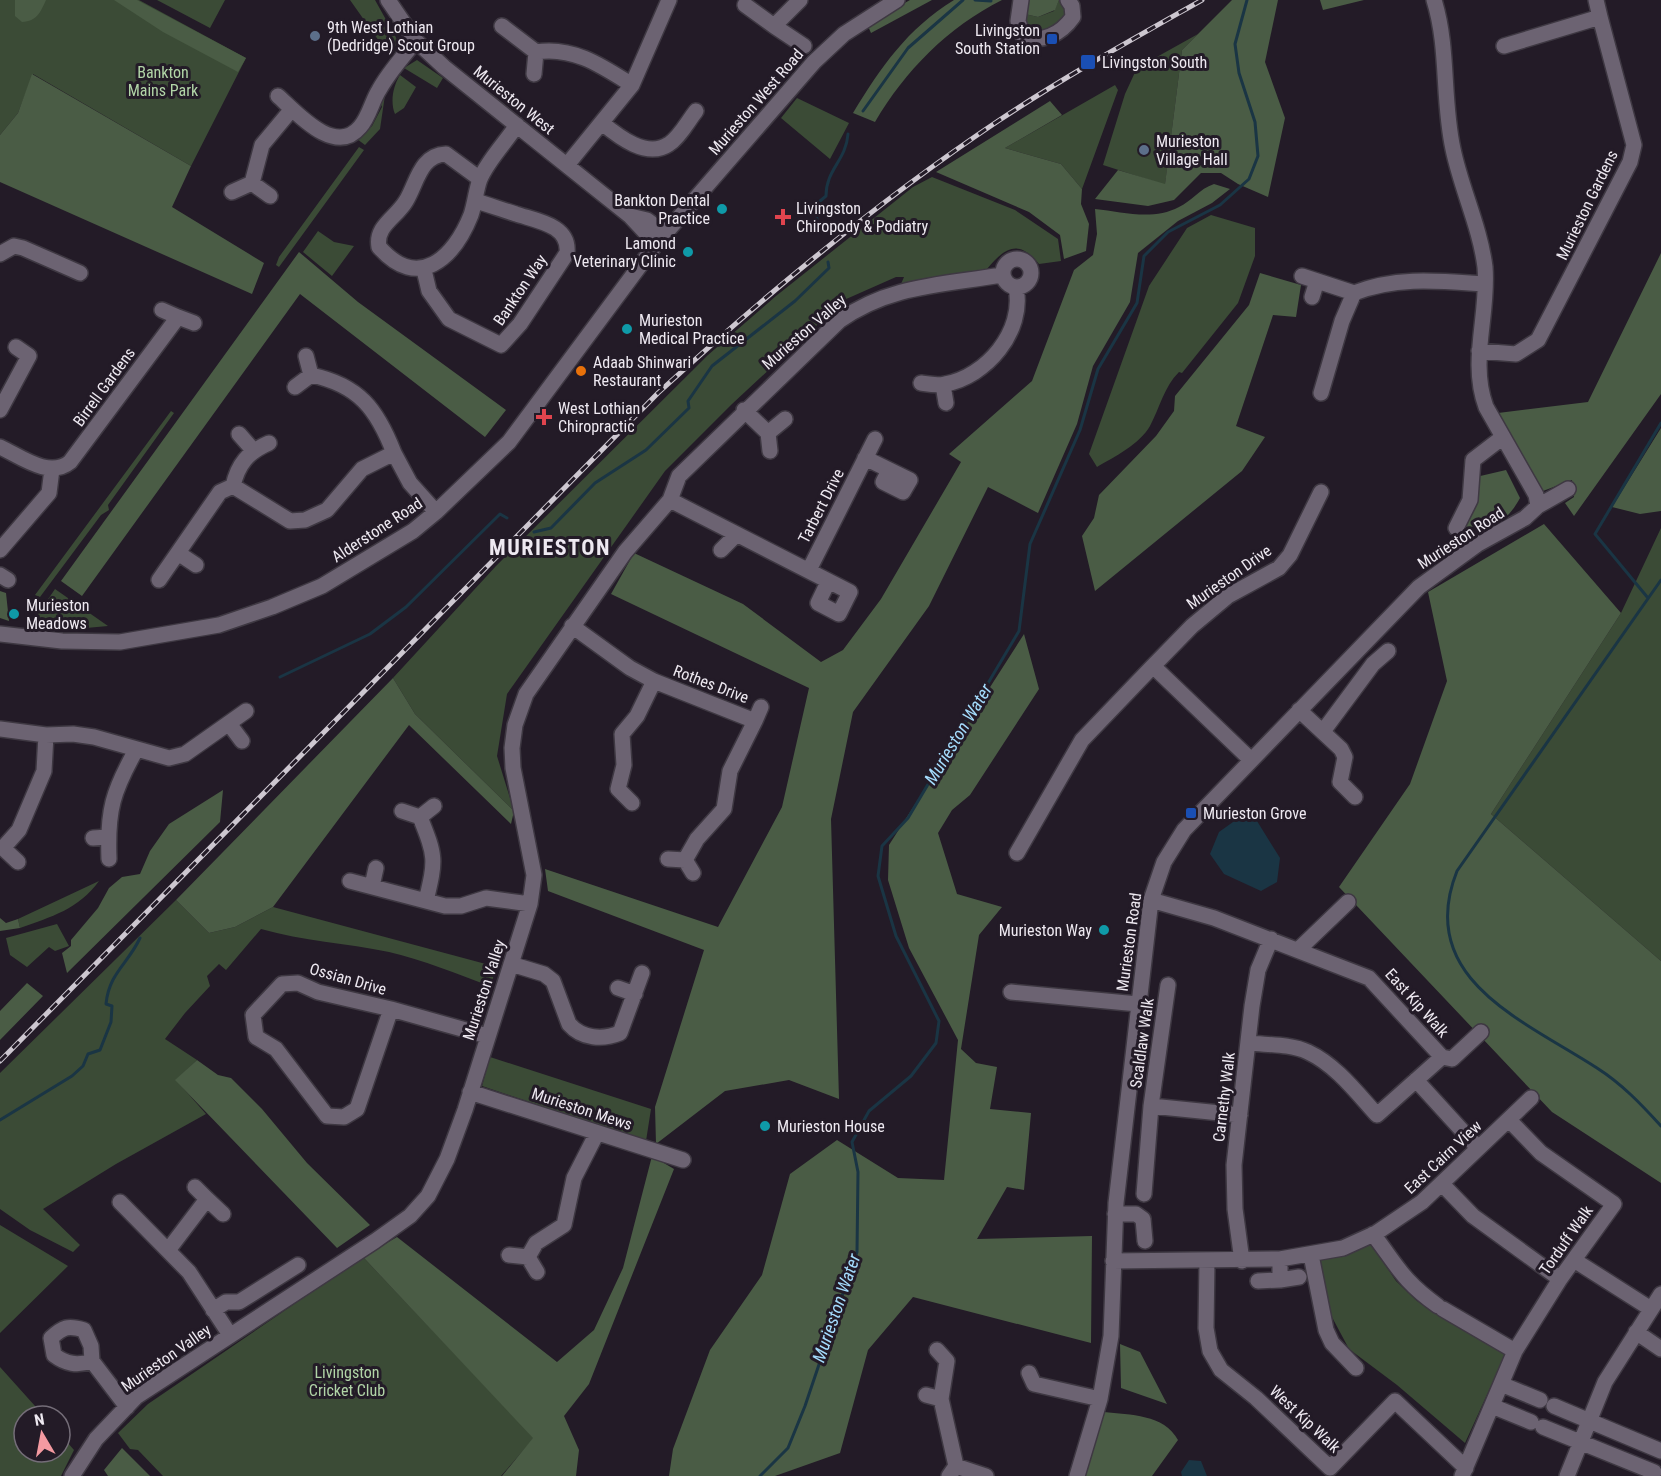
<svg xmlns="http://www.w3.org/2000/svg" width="1661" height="1476" font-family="'Roboto Condensed',sans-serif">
	<rect width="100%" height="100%" fill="#231b27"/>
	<!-- green -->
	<path fill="#3b4b36" d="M0,0H139L246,58L191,166L33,74L18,113L0,135Z
		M157,0H225L210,28Z
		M350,0H375L399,43L391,58Z
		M1059,0L1062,1L1068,16L1043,34H1032L1025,26V14L1038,17L1054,11Z
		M1198,34L1182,50L1165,185L1103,165L1125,94L1137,68Z
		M417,60L443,78L437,88L404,68Z
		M400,75L416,87L404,108L395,114C390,102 393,86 400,75Z
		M1115,85L1118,90L1082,189L1061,164L1005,148Z
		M385,95L380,129L365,145L357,139L372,126L382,107L380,102Z
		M797,98L849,123L830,159L781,118Z
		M359,147L364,150L279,267L276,265L279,257Z
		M932,177L1015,210L1058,239L1061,261L1039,264C1019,239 1005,247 987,269L901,284L904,277H896L844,300L732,404L665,471L507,694L497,756L514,811L415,714L393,678L496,566L708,355L776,296L913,187Z
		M1211,215L1255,228V256L1238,303L1182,373L1179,372C1164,387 1160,407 1150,426C1140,444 1114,457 1097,467L1089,454L1149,286L1187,228Z
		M318,231L334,242L354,246L332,276L303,252Z
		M171,411L174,413L108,505L109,510L101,515L40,597L35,595Z
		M1661,528V961L1491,814L1621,613Z
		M55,589L108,626L75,629L32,623Z
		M99,881C79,909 51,917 20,928L18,919Z
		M176,900L209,933L235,927L273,907L497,967L490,986C457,974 423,960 389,952C346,943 303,941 261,929L226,970L219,964L207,976L210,986L185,1013L165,1039L197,1060L176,1080L206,1114L116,1164L43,1209L80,1245L73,1252L30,1230L0,1209V1073Z
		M57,924L69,946L55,951L49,947L27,967L10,955L6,938Z
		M490,1057L651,1109L646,1141L482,1086Z
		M0,1225L68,1266L0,1333Z
		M1369,1241L1396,1281L1417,1301L1506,1353L1465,1443L1397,1385L1349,1349L1325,1304L1315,1259Z
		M363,1257L534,1438L501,1476H163L138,1450L130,1449L118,1433L148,1404Z
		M0,1367L44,1416H24V1452H60V1434L74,1450L61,1476H0Z"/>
	<!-- forest -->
	<path fill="#4a5c45" d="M15,0H46C40,13 37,21 22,22L15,16Z
		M114,0H137L246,58L238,72L163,32Z
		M910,0H932L871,33L867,24Z
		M954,0H1002C948,27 905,71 875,122L853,113C881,67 907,29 954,0Z
		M1025,0H1059L1055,10L1038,17L1025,14Z
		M1232,0H1278L1265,62L1285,118L1268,197L1238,184L1221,173H1201L1174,200L1148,206L1095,199L1118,170L1165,184L1182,50Z
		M1320,0H1364L1323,10Z
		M32,74L191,166L172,207L264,263L252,294L0,182V135L18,113Z
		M1050,101L1062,115L1005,148L1061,164L1082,189L1081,204L1089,224L1086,251L1064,259L1060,235L1029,212L936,172Z
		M1214,184L1230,189L1212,203L1178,221L1138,253L1130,302L1093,366L1077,424L1038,513L988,487L929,606L853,712L831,819L839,1099L789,1080L725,1091L656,1144L655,1107L704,950L548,891L545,869L718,927L782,807L809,688L611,594L634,553L743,604L821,662L843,650L881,599L961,462L949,454L1032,381L1074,270L1093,255L1097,234L1095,209C1123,212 1153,221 1179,207C1192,201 1199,189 1214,184Z
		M299,252L358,302L506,410L485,437L300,294L82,596L61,581Z
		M1661,253V394L1574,516L1565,503L1574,497L1572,480L1543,491L1498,413L1588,402Z
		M1260,273L1301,285L1296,317L1273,315L1236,426L1265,437L1242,471L1095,591L1082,536L1094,518L1099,495L1156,436L1174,411L1175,396L1249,305Z
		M1661,428V511L1640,514L1612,507Z
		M1506,470L1520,498C1505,525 1494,526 1465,527L1476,477Z
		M1544,524L1621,613L1491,814L1661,961V1183L1552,1112L1339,887L1410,784L1447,681L1428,592Z
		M0,591L6,593L9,621L0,618Z
		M1024,634L1039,689L970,795L952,810L938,833L957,894L1002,907L979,935L961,1049L976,1063L997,1067L990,1109L1031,1113L1024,1190L1007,1187L977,1239L1092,1236L1091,1343L913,1297L868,1350L840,1453L775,1476H669L673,1449L710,1350L762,1275L790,1174L837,1140L898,1178L944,1180L958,1040L909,948L888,880L889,845Z
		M393,678L415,714L514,811L511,824L409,725L273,907L235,927L209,933L176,900Z
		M223,790L220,822L67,973L62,953L71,946V940L98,908L109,888L122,877L140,874L150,851L169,824Z
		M0,918L6,923L18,919L20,928L0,931Z
		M27,983L43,996L0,1040V1011Z
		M197,1060L218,1075L231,1078L262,1109L307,1163L370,1225L337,1248L175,1080Z
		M652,1156L674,1169L589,1384L564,1416L579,1450L576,1476H502L533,1438L363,1257L397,1237L557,1362L594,1330L623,1268Z
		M1120,1344L1140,1352L1167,1404L1121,1388Z
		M1104,1412C1130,1415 1164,1414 1178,1440L1152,1476H1085Z
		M122,1448L150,1476H108L104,1470Z"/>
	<!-- water -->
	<path fill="#1a3544" d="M1240,817L1257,821L1280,858L1277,882L1261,891L1224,874L1210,854L1219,832Z
		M1189,1460L1201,1461L1207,1476H1182L1181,1472Z"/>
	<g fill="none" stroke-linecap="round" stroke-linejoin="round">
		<!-- stream -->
		<path stroke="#1a3544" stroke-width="3" d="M975,0L991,1
			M863,111L908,48L963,0
			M817,219L813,207L826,196C826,169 846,161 848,134
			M534,532L551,528L595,483L646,450L689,408L688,401L712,366L795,301L829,268L828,262
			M1661,580L1457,871C1414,979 1525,1021 1597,1068C1622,1084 1641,1104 1661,1126
			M1648,598L1595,534L1661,423
			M280,677L370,634L406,607L500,514L507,518
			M0,1120L72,1076L83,1066L88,1054L100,1050L111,1022L112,1006L106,1004C109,973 128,964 140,938
			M760,1476L788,1448L805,1406L857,1252L858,1172L852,1142L869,1111L911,1076L936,1043L939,1021L896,936L878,876L882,846L908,818L1019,631L1030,544L1080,430L1098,369L1137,303L1144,256L1168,232L1220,205L1249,179L1258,156L1255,122L1239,73L1235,44L1247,0"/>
		<!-- minor casing -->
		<g stroke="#3e3842" stroke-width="18">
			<path id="minor" d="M388,0L416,41L444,67L630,216L656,244
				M800,0L774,26L804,46
				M1021,0L1018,21L1022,34C1041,45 1061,34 1073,17L1072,6L1068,0
				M1596,0L1600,17
				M745,5L774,26
				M502,26L536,52
				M534,74L536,52C573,46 602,66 632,85
				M278,96C297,113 335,157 360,127C369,117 372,101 379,90C389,72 403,56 416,41
				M602,123C619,137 647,159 669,144C680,137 688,121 696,111
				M567,165L632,85L669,0
				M480,179L446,154C420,155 417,183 406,201C396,218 375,226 379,247C418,292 454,258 471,215C475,203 476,190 480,179C488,160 506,142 517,125
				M252,183L270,196
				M232,192L252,183L262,145L292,109
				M630,216L647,220L665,233
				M0,254L14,246L23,248L80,273
				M1003 273a14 14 0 1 1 28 0a14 14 0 1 1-28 0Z
				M424,270L429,291L449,319L501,345L520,324L567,253C570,225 537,221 516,214C503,210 489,205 476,201
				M1302,276L1354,293
				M1312,297L1317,281
				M178,317L194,323
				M1479,351L1516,354L1538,340L1630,162L1634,145L1600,17L1504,46
				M306,356L311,375
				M921,383C928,384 937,386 945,384C986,377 1025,331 1016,288
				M943,385L946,403
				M295,387L311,375C359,385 377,409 394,453
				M1321,393L1342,321L1354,293C1397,276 1440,281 1485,284
				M0,410L29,356L16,347
				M744,410L768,433L785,419
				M768,433L770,451
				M239,434L253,450
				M0,447C20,456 49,479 70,462L178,317L162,310
				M865,458L910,480L903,492L883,482L889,470
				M233,486C238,464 248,452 269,443
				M670,500L850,592L839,614L818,603L828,582
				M1538,506L1568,489
				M1456,528L1470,500L1473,460L1503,437
				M0,550L49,493L52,469
				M721,550L736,535
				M178,553L196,565
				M809,570L875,439
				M0,575L8,580
				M159,580L220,492L233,486L290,521L305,520L327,510L362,469L394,453L410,483L436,512
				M572,626L630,668L654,681L755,721L730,771L724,809L697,839L685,860L693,873
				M0,634L62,641L120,642L219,625L272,607L322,586L413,531L436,512L509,442L656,244L814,62L844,34L897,0
				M1153,666L1192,626L1228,596L1279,568L1290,555L1321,492
				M1299,710L1341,749L1345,757L1340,782L1355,797
				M755,721L761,707
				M230,725L242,741
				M0,729L46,735L73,734L94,737L169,758L185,754L246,711
				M1324,730L1373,664L1388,651
				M632,803L618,789L624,765L622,734L637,716L654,681
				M402,811L420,817C436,857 436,859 426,901
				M420,817L434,806
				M93,838L108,837
				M1017,853L1082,740L1153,666L1250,759
				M109,859C107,810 113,791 136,750
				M668,859L685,860
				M18,862L3,848L19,830L44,771L46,735
				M350,881L445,906H461L486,898L530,904
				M372,886L376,868
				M1151,900L1214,918L1369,978L1442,1057L1452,1059L1481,1032
				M1298,950L1348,902
				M511,964L544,974L553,981L569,1024C582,1039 603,1040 620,1033L642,973
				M1168,985L1151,1106L1240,1115
				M618,988L635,994
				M1011,992L1138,1004
				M391,1009L318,992L298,983L282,984L253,1015L256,1037L276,1049L327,1116L344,1117L357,1109L391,1009L487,1036
				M1249,1043C1268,1045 1291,1044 1308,1052C1336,1065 1357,1093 1377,1115L1442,1057
				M1416,1080L1478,1148
				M470,1092L683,1160
				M1442,1184L1473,1216L1560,1279
				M195,1187L207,1199
				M1144,1194L1151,1106
				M120,1202L189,1272L230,1335
				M1115,1214H1136L1143,1219L1145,1241
				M1373,1234C1398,1267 1403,1281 1438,1306
				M169,1249L207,1199L223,1214
				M509,1255L528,1257
				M1311,1255L1326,1330L1332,1343L1356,1368
				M1280,1259V1280L1299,1277
				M1574,1260L1651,1309
				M1113,1261L1280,1259L1343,1248L1376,1233L1422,1202L1531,1098
				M1207,1261L1206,1328L1210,1351L1221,1370L1256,1398L1330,1468L1395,1401L1466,1468
				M1242,1261L1235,1209L1234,1165L1252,1006L1258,970L1271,939
				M537,1272L528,1257L536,1243L564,1225L574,1178L597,1133
				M1258,1281L1280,1280
				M1443,1309L1515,1351
				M213,1310L226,1302H239L298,1265
				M1636,1332L1661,1349
				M937,1350L947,1361L941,1399L956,1466L949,1476
				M92,1361L91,1346L84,1330C68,1325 63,1327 51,1338L54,1355C66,1364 77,1366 92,1361L127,1407
				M1029,1373L1034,1384L1100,1399
				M1501,1384L1540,1400
				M926,1395L941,1399
				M1492,1406L1531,1422
				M1554,1406L1661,1451
				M1543,1427L1654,1472
				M956,1466L986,1476
				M72,1476L96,1439L136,1397L375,1241L410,1216L428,1196L447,1159L465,1110L530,904L534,875L513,768L512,748L515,725L526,694L625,552L670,500L679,476L839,321C889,285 943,285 1002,275
				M1077,1476L1100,1399L1111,1336L1116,1203L1151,900L1164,862L1184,830L1419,587L1478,544L1525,518L1538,506L1536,495L1486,407C1469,361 1489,315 1485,267C1480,227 1461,188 1453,149C1442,99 1449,48 1434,0
				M1462,1476L1515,1351L1560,1279L1614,1204L1541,1153L1509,1120
				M1567,1476L1605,1382L1661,1294"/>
		</g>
		<!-- minor -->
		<use href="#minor" stroke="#6c6372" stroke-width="15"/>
		<!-- rail casing -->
		<g stroke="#cdc7d0" stroke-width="5">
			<path id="rail" d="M0,1061L658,393C765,295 877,202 998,121C1064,77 1133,39 1202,0"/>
		</g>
		<!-- rail -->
		<use href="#rail" stroke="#231b27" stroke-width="3" stroke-dasharray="9" stroke-linecap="butt"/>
	</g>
	<!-- markers -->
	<g fill="#5c6f8a" stroke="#231b27" stroke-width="2">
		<circle cx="315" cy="36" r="6"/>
		<circle cx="1144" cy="150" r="6"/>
	</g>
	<g fill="#1a4fb4" stroke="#231b27" stroke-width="2">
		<rect x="1046" y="33" width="12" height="12" rx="3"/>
		<rect x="1080" y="54" width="16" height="16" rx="3"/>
		<rect x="1185" y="807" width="12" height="12" rx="3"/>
	</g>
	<g fill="#0f9aa8" stroke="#231b27" stroke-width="2">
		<circle cx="722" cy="209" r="6"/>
		<circle cx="688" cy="252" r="6"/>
		<circle cx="627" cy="329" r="6"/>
		<circle cx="14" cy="614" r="6"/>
		<circle cx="1104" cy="930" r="6"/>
		<circle cx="765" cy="1126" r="6"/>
	</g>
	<g fill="#e0444e" stroke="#231b27" stroke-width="2">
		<path d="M780 208h6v6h6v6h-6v6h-6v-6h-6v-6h6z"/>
		<path d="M541 408h6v6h6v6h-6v6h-6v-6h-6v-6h6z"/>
	</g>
	<circle fill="#e8710a" stroke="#231b27" stroke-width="2" cx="581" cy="371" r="6"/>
	<g text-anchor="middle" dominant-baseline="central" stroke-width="6" stroke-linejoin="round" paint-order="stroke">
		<!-- poi labels -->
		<g font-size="16" fill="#eee9f1" stroke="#231b27" text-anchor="start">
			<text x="327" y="27">9th West Lothian<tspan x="327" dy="18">(Dedridge) Scout Group</tspan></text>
			<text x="1040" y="30" text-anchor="end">Livingston<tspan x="1040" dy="18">South Station</tspan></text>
			<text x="1102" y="62">Livingston South</text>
			<text x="1156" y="141">Murieston<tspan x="1156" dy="18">Village Hall</tspan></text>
			<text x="710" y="200" text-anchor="end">Bankton Dental<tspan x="710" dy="18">Practice</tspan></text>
			<text x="796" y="208">Livingston<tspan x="796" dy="18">Chiropody &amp; Podiatry</tspan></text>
			<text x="676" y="243" text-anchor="end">Lamond<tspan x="676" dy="18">Veterinary Clinic</tspan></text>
			<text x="639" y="320">Murieston<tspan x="639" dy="18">Medical Practice</tspan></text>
			<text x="593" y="362">Adaab Shinwari<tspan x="593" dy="18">Restaurant</tspan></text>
			<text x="558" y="408">West Lothian<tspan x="558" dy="18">Chiropractic</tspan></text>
			<text x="26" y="605">Murieston<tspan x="26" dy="18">Meadows</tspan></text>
			<text x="1203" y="813">Murieston Grove</text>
			<text x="1092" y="930" text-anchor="end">Murieston Way</text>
			<text x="777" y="1126">Murieston House</text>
		</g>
		<!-- park labels -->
		<g font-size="16" fill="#b1d5a7" stroke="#231b27">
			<text x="163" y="72">Bankton<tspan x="163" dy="18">Mains Park</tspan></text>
			<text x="347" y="1372">Livingston<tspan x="347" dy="18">Cricket Club</tspan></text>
		</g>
		<!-- street labels -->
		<g font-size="16" fill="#eee9f1" stroke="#231b27">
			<text transform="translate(514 100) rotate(39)">Murieston West</text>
			<text transform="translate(756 102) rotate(-49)">Murieston West Road</text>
			<text transform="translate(1587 205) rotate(-64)">Murieston Gardens</text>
			<text transform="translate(520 290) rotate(-56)">Bankton Way</text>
			<text transform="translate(804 332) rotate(-41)">Murieston Valley</text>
			<text transform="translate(104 387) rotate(-54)">Birrell Gardens</text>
			<text transform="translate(821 506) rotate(-63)">Tarbert Drive</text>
			<text transform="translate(377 530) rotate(-33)">Alderstone Road</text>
			<text transform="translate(1461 538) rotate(-33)">Murieston Road</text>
			<text transform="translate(1229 577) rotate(-35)">Murieston Drive</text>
			<text transform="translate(711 684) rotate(21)">Rothes Drive</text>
			<text transform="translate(1129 942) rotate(-82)">Murieston Road</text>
			<text transform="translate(348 979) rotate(16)">Ossian Drive</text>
			<text transform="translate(484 990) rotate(-72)">Murieston Valley</text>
			<text transform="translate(1417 1003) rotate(48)">East Kip Walk</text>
			<text transform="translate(1142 1043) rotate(-82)">Scaldlaw Walk</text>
			<text transform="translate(1224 1097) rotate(-83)">Carnethy Walk</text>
			<text transform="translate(582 1109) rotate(18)">Murieston Mews</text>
			<text transform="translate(1443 1157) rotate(-43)">East Cairn View</text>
			<text transform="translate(1566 1240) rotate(-55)">Torduff Walk</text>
			<text transform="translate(166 1358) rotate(-35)">Murieston Valley</text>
			<text transform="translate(1305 1419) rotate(43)">West Kip Walk</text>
		</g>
		<!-- water labels -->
		<g font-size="18" font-style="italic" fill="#a4dbfc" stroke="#231b27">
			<text transform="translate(958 734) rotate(-59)">Murieston Water</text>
			<text transform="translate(836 1308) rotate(-71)">Murieston Water</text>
		</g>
		<!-- district labels -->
		<g font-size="22" font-weight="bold" letter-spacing="1.5" fill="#eee9f1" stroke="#231b27">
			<text x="550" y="547">MURIESTON</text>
		</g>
	</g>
	<!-- north arrow -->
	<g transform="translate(42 1434) rotate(350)"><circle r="28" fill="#231b27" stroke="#746d78" stroke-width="1.5"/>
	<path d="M0-4.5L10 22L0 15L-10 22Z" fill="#f49aa1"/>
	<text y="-9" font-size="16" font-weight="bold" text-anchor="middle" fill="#eee9f1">N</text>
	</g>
</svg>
